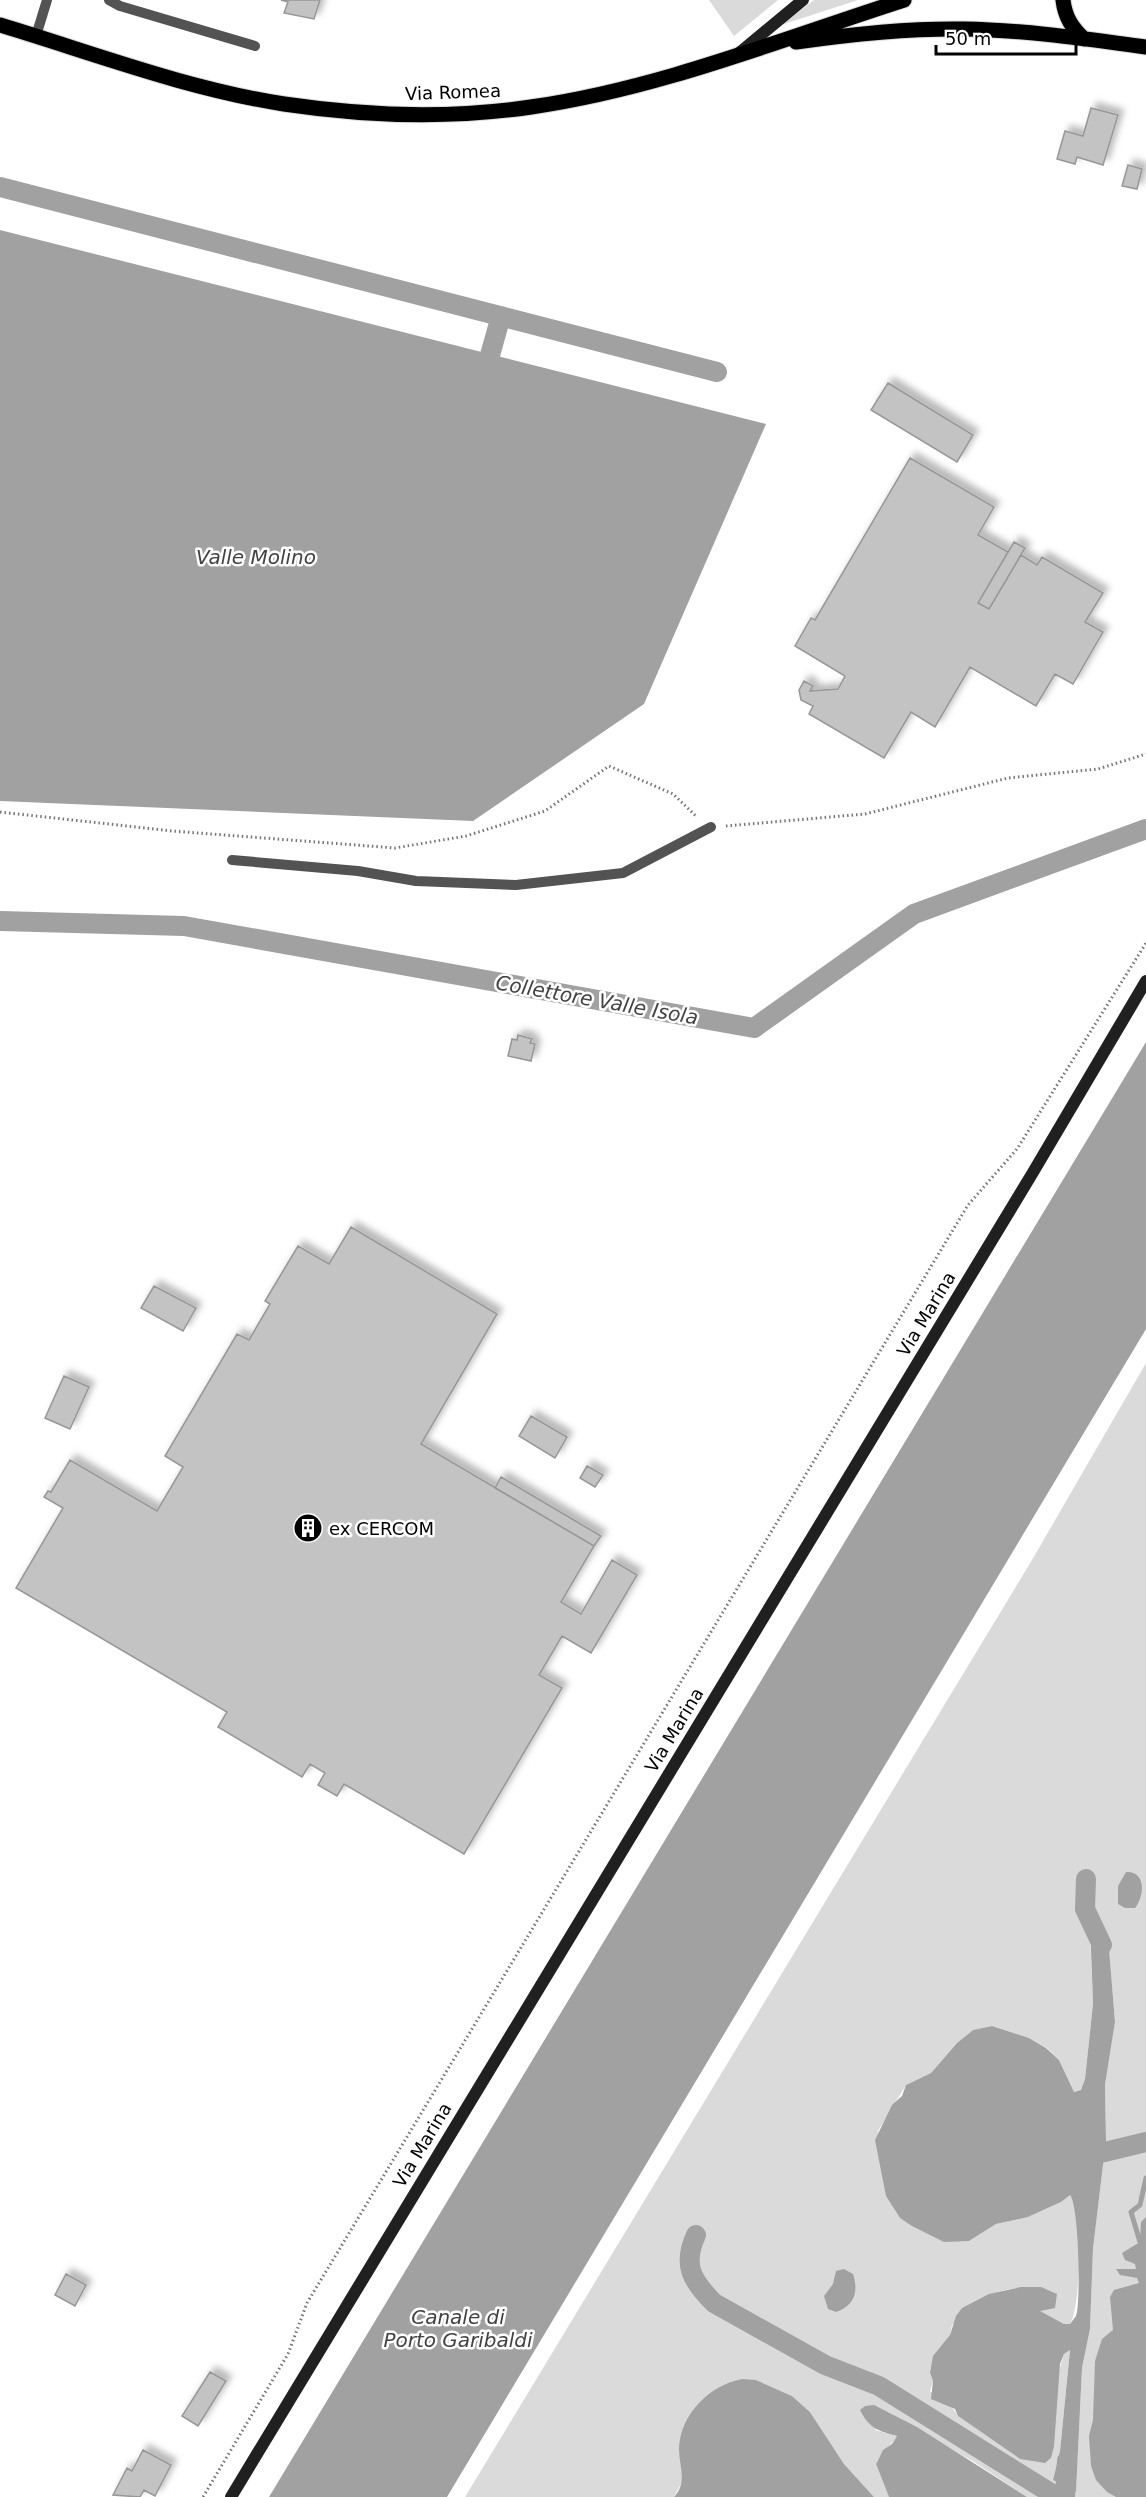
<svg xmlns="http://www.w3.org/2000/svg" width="1146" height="2497" font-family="'DejaVu Sans',sans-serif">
	<defs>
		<filter id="shadow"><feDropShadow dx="5.5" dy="-5.5" stdDeviation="3" flood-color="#0004"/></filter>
	</defs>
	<rect width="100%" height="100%" fill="#fff"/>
	<!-- green -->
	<path fill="#dadada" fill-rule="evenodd" d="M709,0H778L734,36Z
		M814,0H858L781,25Z
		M1146,1363V2497H1027L974,2462L888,2412L875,2430L897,2436C889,2449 883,2448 876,2464L889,2497H874L844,2464L810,2412L792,2396L756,2380L680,2459L683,2480L674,2497H465L1032,1560ZM1101,1930L1109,1948L1115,2022L1105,2085L1106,2140L1093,2249L1090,2329L1082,2368L1076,2492L1053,2480L1060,2451L1070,2349L1064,2354L1058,2374L1020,2459L958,2416C954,2406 939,2399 930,2391L933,2381L930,2373L950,2335L952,2325C986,2296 993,2287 1041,2287L1038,2311L1064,2324H1070C1081,2307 1083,2210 1070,2194L1061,2202L1028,2217L996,2224L969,2241L900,2218L886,2195L878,2131L906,2085L931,2073L957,2043L973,2030L992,2026L1029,2038L1047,2048L1059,2060L1074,2092L1081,2090L1085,2079L1093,2004L1090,1933Z"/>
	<!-- water -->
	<path fill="#a1a1a1" d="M0,230L766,424L644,704L473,821L0,801Z
		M1146,1042V1329L447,2497H269Z
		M1126,1872C1146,1871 1145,1895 1135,1908H1125L1118,1904V1886Z
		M1090,1923L1101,1930L1109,1948L1115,2022L1105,2085L1106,2140L1093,2249L1090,2329L1082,2368L1076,2492L1053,2480L1060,2451L1070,2350L1064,2354L1060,2364L1054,2446L1051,2458L1045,2463L1020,2459L958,2416L955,2409L931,2399L933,2381L930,2373L933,2356L950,2335L956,2316L962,2308L989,2294L1021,2287H1041L1057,2294L1055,2308L1040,2311L1064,2324H1070C1072,2321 1074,2319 1076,2316C1081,2302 1079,2205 1070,2195L1061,2202L1028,2217L996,2224L969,2241L944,2242L912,2226L900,2218L886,2196L875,2140L892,2105L902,2096L906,2085L931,2073L957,2043L973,2030L992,2026L1029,2038L1046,2048L1059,2060L1074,2092L1081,2090L1085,2079L1093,2004Z
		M1146,2217V2497H1116L1107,2492L1096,2480L1091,2466L1089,2436L1093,2420L1095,2361L1102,2339L1113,2330L1110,2297L1114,2290L1139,2283L1137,2278L1120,2275L1116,2269H1136L1135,2264L1125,2260L1122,2253L1140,2242L1141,2222Z
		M844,2269L853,2274C859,2292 854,2306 836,2312L828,2309L824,2296L833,2284L836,2271Z
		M742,2379L756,2380L792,2396L810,2412L844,2464L874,2497H674C688,2482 679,2467 679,2449C680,2414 710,2385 742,2379Z
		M874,2405L917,2427L1027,2497H889L876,2464L883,2450L892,2444L897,2436C878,2431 869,2428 860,2410L865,2406Z"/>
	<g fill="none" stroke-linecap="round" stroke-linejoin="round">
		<!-- stream -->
		<path stroke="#a1a1a1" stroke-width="5" d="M1140,2242L1131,2212L1140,2205L1146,2178"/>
		<!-- canal -->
		<path stroke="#a1a1a1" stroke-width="20" d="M0,187L717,372
			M483,380L501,316
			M0,921L184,926L754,1028L914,914L1146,829
			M1086,1879L1085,1909L1102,1945
			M1088,2156L1146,2142
			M696,2235C682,2265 692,2281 714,2303L825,2365L879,2386L1057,2497
			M1065,2497L1067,2461"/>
	</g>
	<!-- building -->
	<path fill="#c3c3c3" stroke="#979797" stroke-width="1.5" filter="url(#shadow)" d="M281,0H320L314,19L284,13L288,2Z
		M1091,108L1118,115L1103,165L1077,157L1075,164L1057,159L1065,131L1083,136Z
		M1128,165L1142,169L1137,189L1122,186Z
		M888,383L973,435L957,462L871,410Z
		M910,458L994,507L978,535L1008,552L978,603L989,609L1021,555L1037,565L1042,557L1103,593L1085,622L1103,632L1073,684L1055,674L1036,706L970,667L935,727L911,712L884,758L809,714L813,706L801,700L799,690L804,681L813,686L810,691L838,689L845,676L795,646L811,618L815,620Z
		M1014,542L1025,548L989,609L978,603Z
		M518,1035L532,1039L530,1043L535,1044L531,1061L508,1056L512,1039L517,1040Z
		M351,1227L497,1314L421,1444L594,1546L561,1602L581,1614L612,1560L637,1575L591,1653L562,1636L539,1675L562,1688L464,1854L344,1784L337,1796L318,1785L325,1773L310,1764L302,1777L218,1727L227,1712L16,1588L63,1508L44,1497L48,1491L51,1492L70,1460L157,1511L183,1467L165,1456L237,1334L249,1340L270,1304L265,1301L298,1246L329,1264Z
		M154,1286L196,1308L183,1331L141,1308Z
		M64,1376L89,1387L70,1429L45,1418Z
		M531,1416L567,1437L555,1458L519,1436Z
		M587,1466L603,1475L595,1487L580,1478Z
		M501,1477L601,1536L594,1546L495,1488Z
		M66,2274L86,2285L75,2306L55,2295Z
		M210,2372L226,2381L198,2426L182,2416Z
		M143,2450L171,2465L155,2496L144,2490L140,2497L113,2495L127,2468L132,2471Z"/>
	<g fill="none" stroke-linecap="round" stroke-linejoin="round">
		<!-- primary casing -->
		<g stroke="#dbdbdb" stroke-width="17">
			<path id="primary" d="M1063,0C1065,17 1072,28 1084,39
				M0,25C93,53 187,89 284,104C365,116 449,119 531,107C658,89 782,39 904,0
				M796,42C852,34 908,28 964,29C1025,30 1086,39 1146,47"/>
		</g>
		<!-- path -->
		<path stroke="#757575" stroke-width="3" stroke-dasharray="1.5 3" stroke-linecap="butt" d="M0,812L172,831L395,848L466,836L545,811L609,766L673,794L697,817
			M726,826L865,814L1008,778L1098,769L1146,754
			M203,2497L288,2354L307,2303L968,1205L1017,1149L1146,943"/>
		<!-- lane -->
		<path stroke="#535353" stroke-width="10" d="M109,0L120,6L255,46
			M36,36L47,0
			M232,860L358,871L416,881L516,885L623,873L711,827"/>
		<!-- secondary -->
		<path stroke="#202020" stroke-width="12" d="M739,53L803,0
			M231,2497L1032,1174L1146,981"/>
		<!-- primary -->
		<use href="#primary" stroke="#000" stroke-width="15"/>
	</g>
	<!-- icons -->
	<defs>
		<g id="building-disc" transform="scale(1.5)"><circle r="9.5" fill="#000" stroke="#fff"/><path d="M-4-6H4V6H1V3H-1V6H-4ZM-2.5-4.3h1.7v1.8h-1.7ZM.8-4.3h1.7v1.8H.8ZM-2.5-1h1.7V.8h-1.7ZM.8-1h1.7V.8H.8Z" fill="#fff"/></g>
	</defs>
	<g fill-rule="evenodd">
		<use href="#building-disc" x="308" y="1528"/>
	</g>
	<g text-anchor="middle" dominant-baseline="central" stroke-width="5" stroke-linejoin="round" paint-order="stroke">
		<!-- street labels -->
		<g font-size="18" fill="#000" stroke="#fff">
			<text transform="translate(453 92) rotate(-2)">Via Romea</text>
			<text transform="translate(926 1314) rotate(-59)">Via Marina</text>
			<text transform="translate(674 1730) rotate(-59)">Via Marina</text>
			<text transform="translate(422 2145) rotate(-59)">Via Marina</text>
		</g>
		<!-- poi labels -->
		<g font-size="18" fill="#000" stroke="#fff" text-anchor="start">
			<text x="329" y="1528">ex CERCOM</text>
		</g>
		<!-- water labels -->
		<g font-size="20" font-style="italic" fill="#424242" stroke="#fff">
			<text x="256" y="557">Valle Molino</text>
			<text transform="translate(597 1000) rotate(10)">Collettore Valle Isola</text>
			<text x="458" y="2317">Canale di<tspan x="458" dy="23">Porto Garibaldi</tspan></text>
		</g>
	</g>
	<!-- scale -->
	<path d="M936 45v9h140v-9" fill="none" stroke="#000000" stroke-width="3"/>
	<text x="945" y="45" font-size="18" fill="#000000" stroke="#ffffff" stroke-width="4.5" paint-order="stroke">50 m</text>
</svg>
